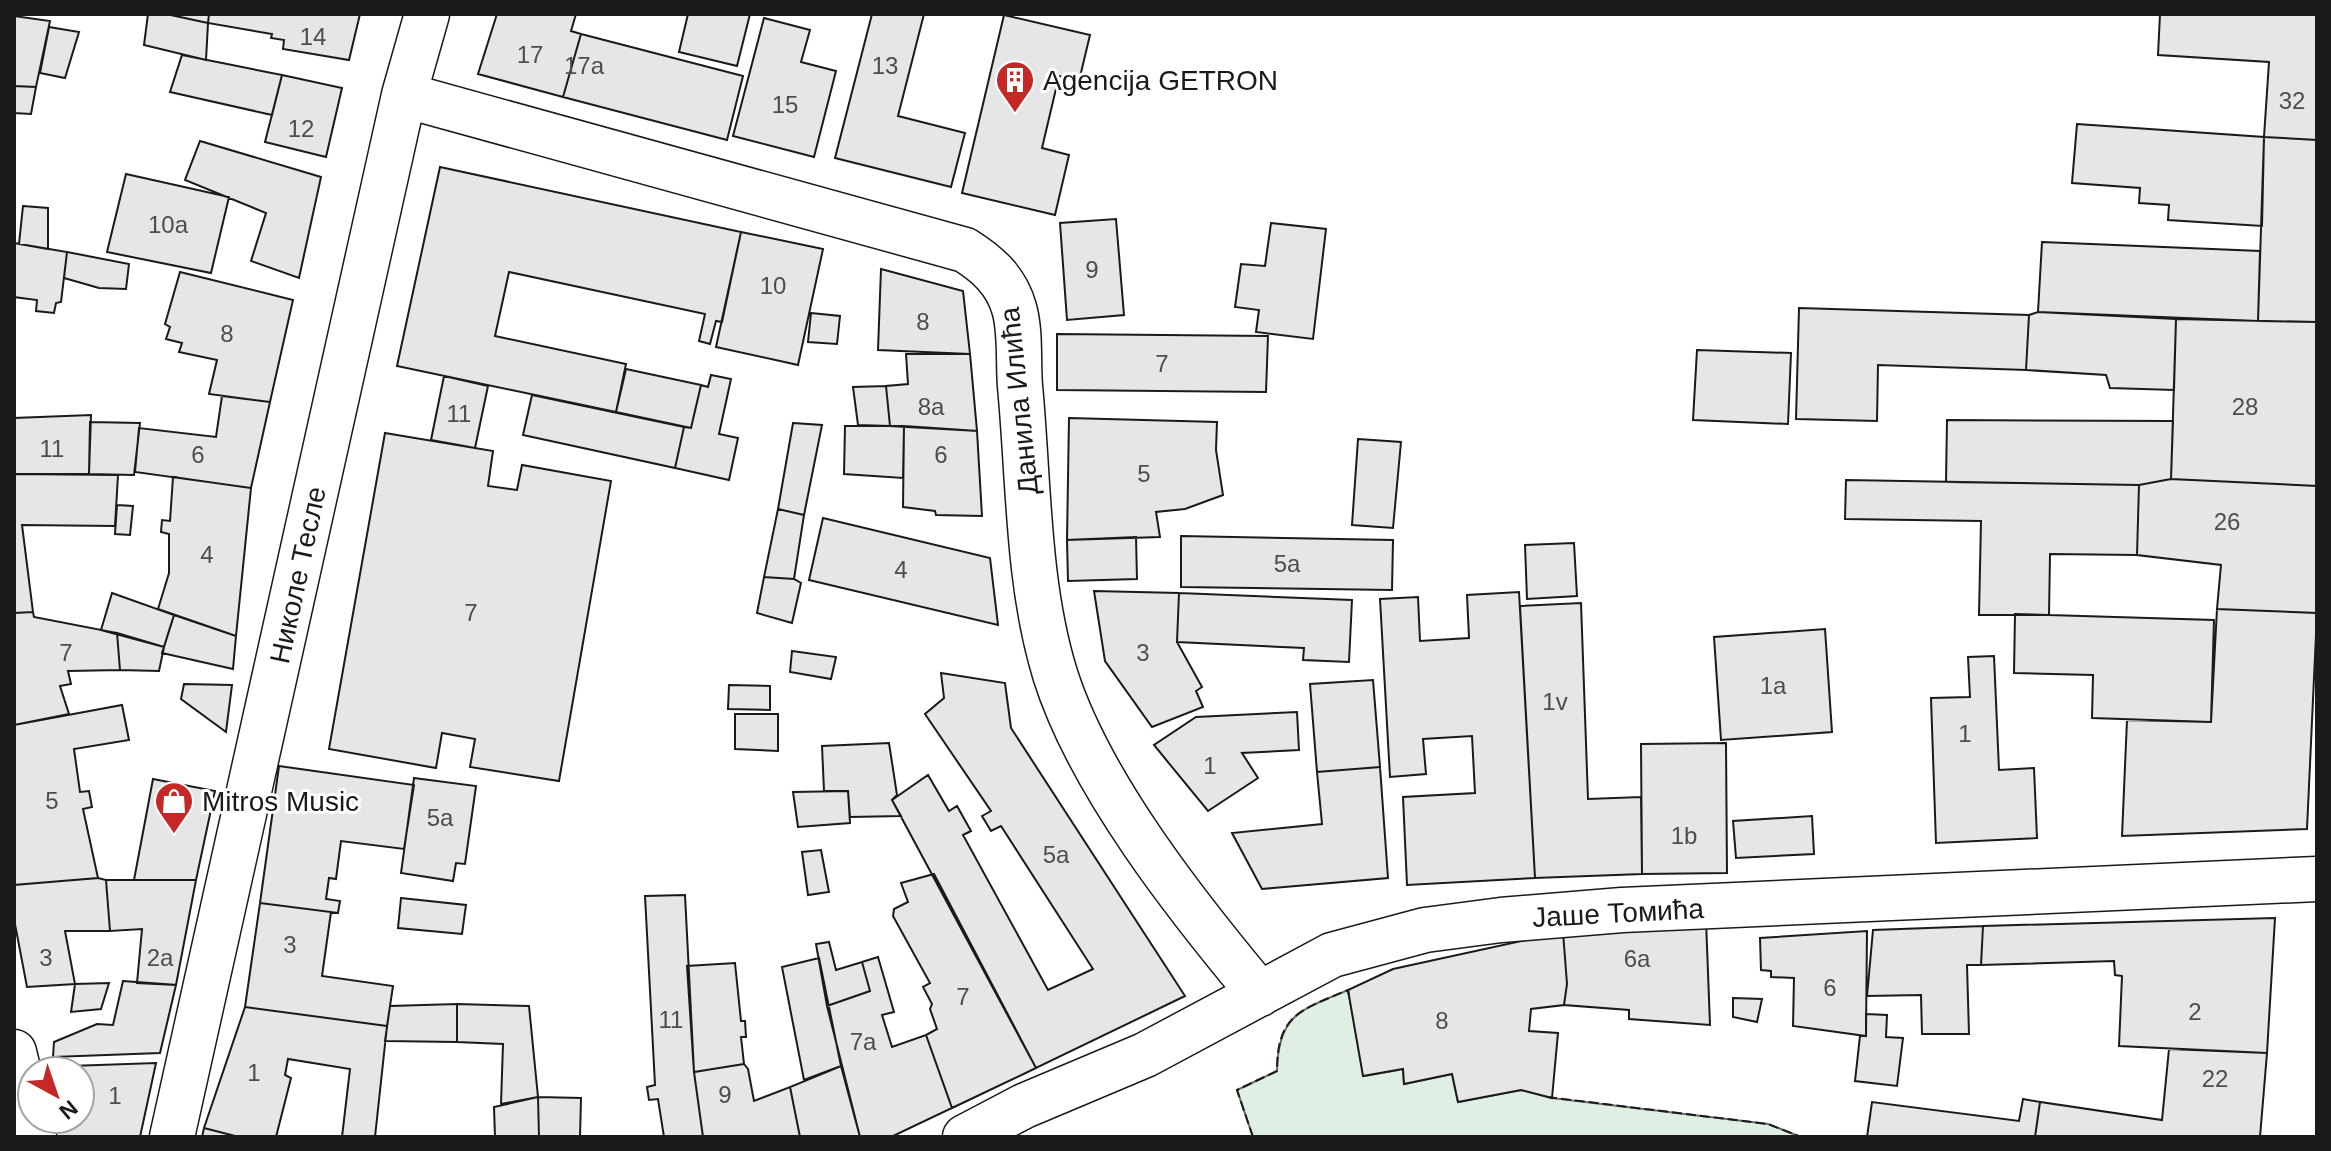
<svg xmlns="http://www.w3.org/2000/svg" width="2331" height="1151" font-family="Arial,sans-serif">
	<rect width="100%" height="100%" fill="#fff"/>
	<!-- green -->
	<path fill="#e0efe3" stroke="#6a6a6a" stroke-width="2" d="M1348,990L1364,1076L1403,1069L1404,1084L1452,1074L1458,1102L1521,1090L1552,1098L1768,1124L1801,1137H1253L1237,1090L1277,1071C1278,1014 1301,1010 1348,990Z"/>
	<!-- building -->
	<path fill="#e6e6e6" stroke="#1a1a1a" stroke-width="2" d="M148,14H166L208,23L206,60L144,45Z
		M166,14H209L208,23Z
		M209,14H360L349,60L283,49L284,40L271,38L272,34L208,23Z
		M497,14H576L571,31L581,34L563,97L478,74Z
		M688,14H750L737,66L679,52Z
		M872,14H924L898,116L965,133L951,187L835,158Z
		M2317,14V140L2264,137L2269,62L2158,55L2160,14Z
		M1004,15L1090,35L1079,81L1059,76L1042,148L1069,155L1055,215L962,193Z
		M14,16L50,21L36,87L14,86Z
		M764,18L810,30L801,62L836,71L814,157L733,136Z
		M49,27L79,32L65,78L40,73Z
		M581,34L743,76L727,140L563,97Z
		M182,55L282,75L272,115L170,92Z
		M282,75L342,88L326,157L265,142Z
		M14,86L36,87L31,114L14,113Z
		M2077,124L2264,137L2262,226L2168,220L2169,205L2139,203L2140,188L2072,183Z
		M2264,137L2317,140V322L2258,321Z
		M200,141L321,177L299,278L251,261L266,213L185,180Z
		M440,167L741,232L722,322L716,321L710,344L699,341L705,314L509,272L495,336L626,364L616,412L397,366Z
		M126,174L229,197L211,273L107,252Z
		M23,206L48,208V249L19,244Z
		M1116,219L1124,315L1067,320L1060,223Z
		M1271,223L1326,229L1313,339L1256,332L1259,310L1235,307L1241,264L1265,266Z
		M741,232L823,249L798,365L716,347Z
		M2042,242L2260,251L2258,321L2038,312Z
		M14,243L67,252L61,302L56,303L54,313L36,311L37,300L14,297Z
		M67,252L129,264L126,289L99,288L64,278Z
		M881,269L963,291L970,354L878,350Z
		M180,272L293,300L270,402L209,394L217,360L179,352L182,343L166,339L170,327L165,324Z
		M1799,308L2029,315L2026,370L1878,365L1877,421L1796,419Z
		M2038,312L2176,319L2174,390L2110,388L2106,375L2026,370L2029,315Z
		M811,313L840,316L837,344L808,342Z
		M2176,319L2317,322V486L2171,479Z
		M1057,334L1268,336L1266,392L1057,390Z
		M1697,350L1791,353L1788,424L1693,420Z
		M906,354H970L977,431L890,426L886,386L908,384Z
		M626,369L701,385L691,428L616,412Z
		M711,375L731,379L719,434L738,438L729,480L675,468L684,427L691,428L701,385L708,387Z
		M444,376L488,386L475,448L431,440Z
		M886,386L890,426L858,425L853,387Z
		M532,395L684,427L675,468L523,435Z
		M222,396L270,402L251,488L135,472L139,428L216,437Z
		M91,415L89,474H14V418Z
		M1069,418L1217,422L1216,450L1223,495L1185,509L1156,512L1160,537L1067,540Z
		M1947,420L2173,421L2171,479L2139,485L1946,482Z
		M90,422L140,423L134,475L89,474Z
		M793,423L822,425L804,515L778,509Z
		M845,426H904L903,478L844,474Z
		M904,426L977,431L982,516L936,515L935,511L903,507Z
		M385,433L493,451L488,486L517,490L522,465L611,481L559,781L470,767L475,739L442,733L436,768L329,749Z
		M1358,439L1401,442L1393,528L1352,525Z
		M14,474L118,475L115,526L22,525L33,612L14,613Z
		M173,477L251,488L236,636L158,609L169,573V534L161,532L162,520L170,521Z
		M2171,479L2317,486V613L2217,609L2221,565L2137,555L2139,485Z
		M1846,480L2139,485L2137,555L2050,554L2049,615H1979L1981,521L1845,519Z
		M117,505L133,506L130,535L115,534Z
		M778,509L804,515L794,579L764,577Z
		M823,518L990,558L998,625L809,580Z
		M1181,536L1393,540L1392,590L1181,587Z
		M1136,537L1137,579L1068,581L1067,540Z
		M1574,543L1577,596L1527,599L1525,545Z
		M764,577L794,579L801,583L792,623L757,613Z
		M1094,591L1179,593L1177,642L1202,687L1196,691L1203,707L1152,727L1105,661Z
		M1519,592L1535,878L1407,885L1403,797L1475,793L1472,736L1423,739L1426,774L1390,777L1380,599L1418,597L1420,641L1469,638L1467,595Z
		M112,593L174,615L164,647L101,630Z
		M1179,593L1352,600L1349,662L1303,660L1304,648L1177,642Z
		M1581,603L1588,799L1641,797L1642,874L1535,878L1520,606Z
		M2217,609L2317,613L2307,829L2122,836L2127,720L2211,722Z
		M33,612L34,617L117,633L120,670L68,671L71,684L60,686L69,714L14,725V613Z
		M2015,614L2214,620L2211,722L2092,718L2093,675L2014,673Z
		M174,615L236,636L233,669L162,653Z
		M1825,629L1832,732L1721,740L1714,637Z
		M117,633L164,647L159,671L120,670Z
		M792,651L836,657L831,679L790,672Z
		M1994,656L1999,770L2034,768L2037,838L1936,843L1931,698L1970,697L1968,657Z
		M941,673L1005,683L1011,728L1185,996L1036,1068L892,800L928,775L949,811L957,806L971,831L963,835L1048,990L1093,969L1001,826L991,831L982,816L991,811L925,714L944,698Z
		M1373,680L1380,767L1317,772L1310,684Z
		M184,684L232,685L226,732L181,699Z
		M729,685L770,686V710L728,709Z
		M122,705L129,740L74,749L80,792L89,791L92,807L83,809L98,878L14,885V725Z
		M1297,712L1299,750L1242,753L1258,778L1208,811L1154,745L1196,717Z
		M735,714H778V751L735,749Z
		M889,743L897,795L892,800L901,816L850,817L848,791H824L822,746Z
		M1726,743L1727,873L1642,874L1641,744Z
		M279,766L414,785L404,849L341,841L336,879L329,878L326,899L340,901L338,913L260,903Z
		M1380,767L1388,878L1262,889L1232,833L1322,824L1317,772Z
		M414,778L476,786L465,864L456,863L453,881L401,873Z
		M153,779L215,791L196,880H134Z
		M848,791L850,823L798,827L793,792Z
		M1812,816L1814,854L1736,858L1733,821Z
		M821,850L829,892L808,895L802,852Z
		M934,874L1036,1068L952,1108L926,1035L937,1029L930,1009L932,1004L923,987L930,983L893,916L894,909L908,902L901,883Z
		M98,878L106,880L110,931H65L75,984L27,987L14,919V885Z
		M106,880H196L176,985L137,983L142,929L110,931Z
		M685,895L694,1072L703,1137H664L658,1099L649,1100L647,1087L655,1085L645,896Z
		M401,898L466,905L462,934L398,928Z
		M260,903L331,912L322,976L393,986L387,1026L245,1007Z
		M2275,918L2267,1053L2119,1046L2122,976L2115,975L2114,961L1981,965L1983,926Z
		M1706,920L1710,1025L1629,1019V1010L1564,1005L1567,984L1563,932Z
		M1983,926L1981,965H1967L1969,1034H1922L1921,995L1867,996L1873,930Z
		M1867,931L1866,1036L1793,1026L1794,978L1771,977V971L1761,970L1760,938Z
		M1563,932L1567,984L1564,1005L1531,1009L1529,1031L1558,1033L1552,1098L1521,1090L1458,1102L1452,1074L1404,1084L1403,1069L1363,1076L1348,990L1393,969Z
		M829,942L836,970L862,962L870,991L827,1006L816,944Z
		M878,957L894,1012L882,1015L892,1047L926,1035L952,1108L891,1137H860L827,1006L870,991L862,962Z
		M819,958L841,1066L804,1080L782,967Z
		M735,963L741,1021H745L746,1037H741L744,1064L694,1072L687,966Z
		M123,981L176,985L160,1053L53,1057L54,1042L97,1024L113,1025Z
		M109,983L101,1009L71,1012L75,984Z
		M1733,998L1762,999L1757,1022L1733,1017Z
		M457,1004V1042L385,1041L390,1006Z
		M457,1004L529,1006L538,1097L501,1104L503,1044L457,1042Z
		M245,1007L387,1026L375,1137H342L350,1069L288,1059L285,1075L291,1078L276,1137H239L204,1128Z
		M1866,1014L1887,1015L1886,1037L1903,1038L1897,1086L1855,1081L1860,1036H1866Z
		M2169,1049L2267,1053L2260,1137H2035L2040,1102L2162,1120Z
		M156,1063L140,1137H56L52,1119H80V1071H42L41,1067Z
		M744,1064L748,1069L754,1101L790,1087L800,1137H703L694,1072Z
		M841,1066L860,1137H800L790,1087Z
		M538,1097L539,1137H495L494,1107Z
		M538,1097L581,1098L580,1137H539Z
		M2023,1099L2040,1102L2035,1137H1867L1872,1102L2019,1121Z
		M204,1128L239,1137H202Z"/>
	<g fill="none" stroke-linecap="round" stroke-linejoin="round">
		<!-- minor casing -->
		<g stroke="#1a1a1a" stroke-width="47">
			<path id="minor" d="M404,95L965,250C987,264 1006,280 1014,308C1021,331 1018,362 1020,386C1029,481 1027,583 1055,674C1089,783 1187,907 1260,994
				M14,1052L34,1137
				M172,1137L404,95L427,14
				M965,1137L1024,1106L1145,1055L1332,955L1425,930L1501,920L1622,910L2317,879"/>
		</g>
		<!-- minor -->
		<use href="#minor" stroke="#fff" stroke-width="44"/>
		<!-- fence -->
		<path stroke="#1a1a1a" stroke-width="2" stroke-dasharray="10 4" stroke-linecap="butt" d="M1547,1097L1768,1124L1801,1137
			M1253,1137L1237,1090L1277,1071C1277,1014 1301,1010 1348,990L1349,996"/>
	</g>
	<!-- icons -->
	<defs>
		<g id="building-pin" transform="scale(2)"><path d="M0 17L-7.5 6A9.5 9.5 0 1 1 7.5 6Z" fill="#c62828" stroke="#fff"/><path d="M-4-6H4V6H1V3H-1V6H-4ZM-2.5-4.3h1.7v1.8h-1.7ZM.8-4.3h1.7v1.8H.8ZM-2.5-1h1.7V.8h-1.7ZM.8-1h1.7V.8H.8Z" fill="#fff"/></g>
		<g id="shop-pin" transform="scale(2)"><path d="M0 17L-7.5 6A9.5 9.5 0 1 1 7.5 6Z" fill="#c62828" stroke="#fff"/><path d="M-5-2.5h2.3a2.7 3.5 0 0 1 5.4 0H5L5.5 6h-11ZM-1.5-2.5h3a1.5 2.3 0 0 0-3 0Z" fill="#fff"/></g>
	</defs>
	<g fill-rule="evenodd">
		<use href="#building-pin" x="1015" y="80"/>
		<use href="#shop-pin" x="174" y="801"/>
	</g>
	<g text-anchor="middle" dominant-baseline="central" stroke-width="6" stroke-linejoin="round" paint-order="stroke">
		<!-- number labels -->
		<g font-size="24" fill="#4d4d4d">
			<text x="313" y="36">14</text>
			<text x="530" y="54">17</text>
			<text x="584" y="65">17a</text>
			<text x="885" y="65">13</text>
			<text x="2292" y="100">32</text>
			<text x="785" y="104">15</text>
			<text x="301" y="128">12</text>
			<text x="168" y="224">10a</text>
			<text x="1092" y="269">9</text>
			<text x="773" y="285">10</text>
			<text x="923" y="321">8</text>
			<text x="227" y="333">8</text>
			<text x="1162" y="363">7</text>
			<text x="931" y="406">8a</text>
			<text x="2245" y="406">28</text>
			<text x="459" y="413">11</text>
			<text x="52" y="448">11</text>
			<text x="198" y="454">6</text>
			<text x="941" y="454">6</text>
			<text x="1144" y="473">5</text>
			<text x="2227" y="521">26</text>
			<text x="207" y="554">4</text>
			<text x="1287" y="563">5a</text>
			<text x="901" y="569">4</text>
			<text x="471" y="612">7</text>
			<text x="66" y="652">7</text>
			<text x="1143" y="652">3</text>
			<text x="1773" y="685">1a</text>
			<text x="1555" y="701">1v</text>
			<text x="1965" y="733">1</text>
			<text x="1210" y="765">1</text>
			<text x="52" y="800">5</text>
			<text x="440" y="817">5a</text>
			<text x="1684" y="835">1b</text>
			<text x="1056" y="854">5a</text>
			<text x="290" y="944">3</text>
			<text x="46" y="957">3</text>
			<text x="160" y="957">2a</text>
			<text x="1637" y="958">6a</text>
			<text x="1830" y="987">6</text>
			<text x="963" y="996">7</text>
			<text x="2195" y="1011">2</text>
			<text x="671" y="1019">11</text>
			<text x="1442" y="1020">8</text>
			<text x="863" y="1041">7a</text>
			<text x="254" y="1072">1</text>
			<text x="2215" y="1078">22</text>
			<text x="725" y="1094">9</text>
			<text x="115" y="1095">1</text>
		</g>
		<!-- poi labels -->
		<g font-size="28" fill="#1a1a1a" stroke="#fff" text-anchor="start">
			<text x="1043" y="80">Agencija GETRON</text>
			<text x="202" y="801">Mitros Music</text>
		</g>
		<!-- street labels -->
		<g font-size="28" fill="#1a1a1a" stroke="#fff">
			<text transform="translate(1019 401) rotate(-96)">Данила Илића</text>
			<text transform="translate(298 575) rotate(-78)">Николе Тесле</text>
			<text transform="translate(1618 913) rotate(-3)">Јаше Томића</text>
		</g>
	</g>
	<!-- border -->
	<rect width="2331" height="1151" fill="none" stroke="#1a1a1a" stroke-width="32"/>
	<!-- north arrow -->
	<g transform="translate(56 1095) rotate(140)"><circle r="38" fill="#ffffff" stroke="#a3a3a3" stroke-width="2"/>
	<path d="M0-6L14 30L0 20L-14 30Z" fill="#c62828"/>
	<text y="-12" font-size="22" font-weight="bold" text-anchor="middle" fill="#1a1a1a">N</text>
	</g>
</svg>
